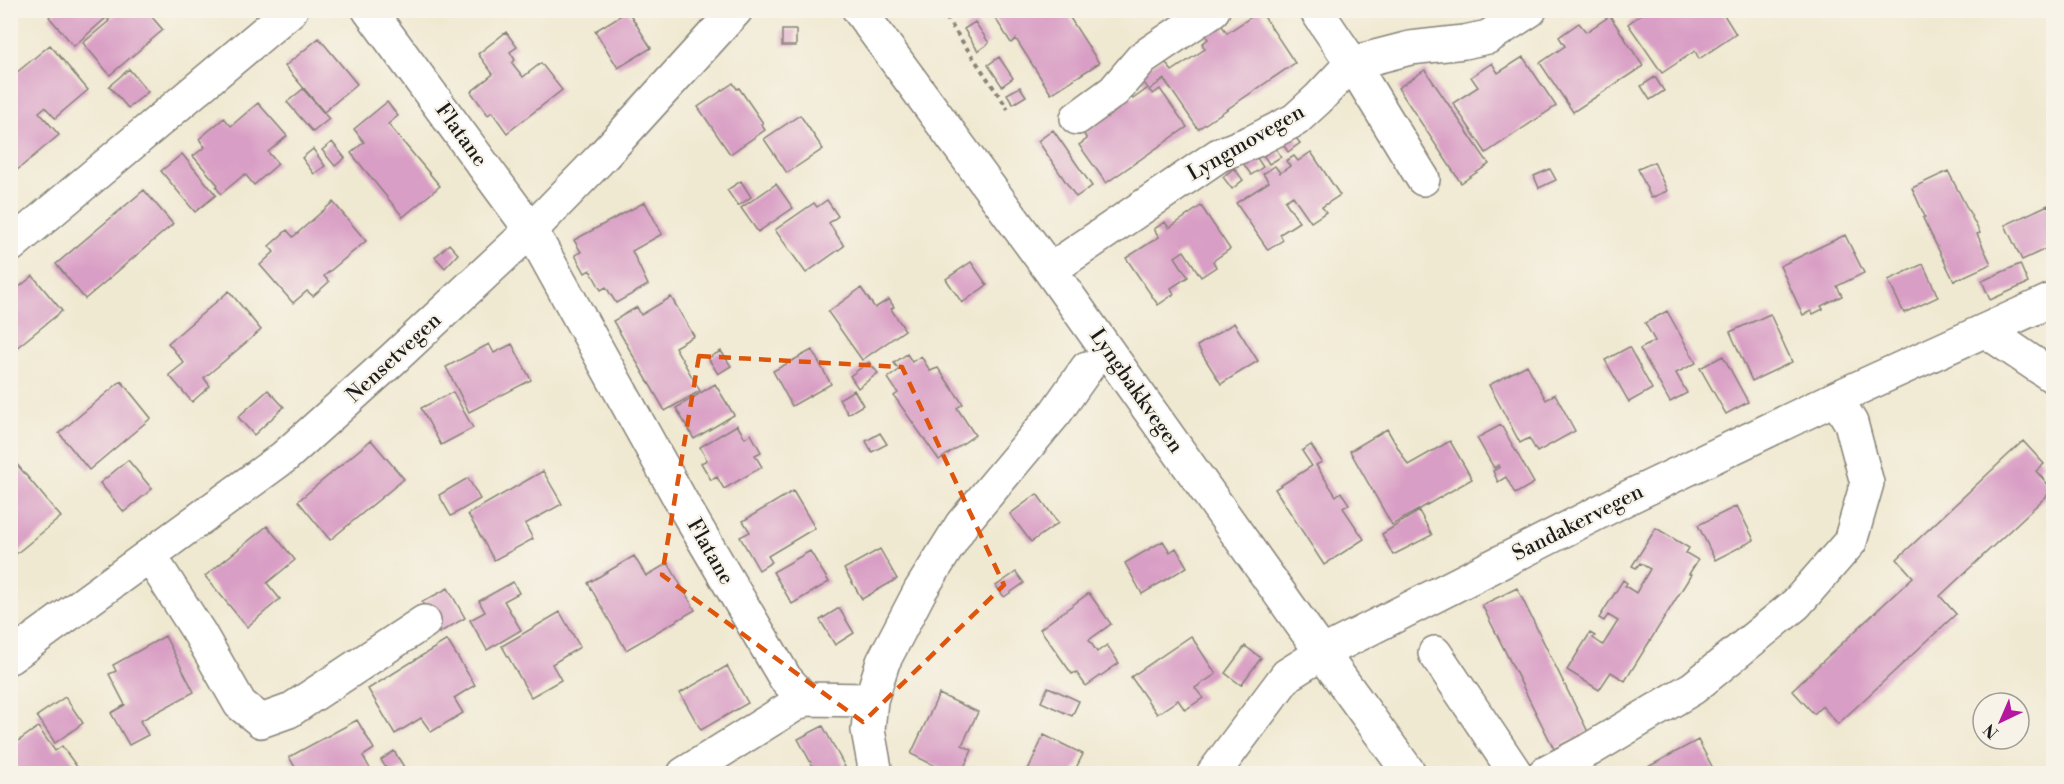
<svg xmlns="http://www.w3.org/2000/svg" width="2064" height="784" font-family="'Libre Bodoni',serif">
	<rect width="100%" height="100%" fill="#f7f3e8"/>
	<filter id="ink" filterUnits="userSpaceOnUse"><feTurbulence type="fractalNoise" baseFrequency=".0167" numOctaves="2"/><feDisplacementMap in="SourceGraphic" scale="12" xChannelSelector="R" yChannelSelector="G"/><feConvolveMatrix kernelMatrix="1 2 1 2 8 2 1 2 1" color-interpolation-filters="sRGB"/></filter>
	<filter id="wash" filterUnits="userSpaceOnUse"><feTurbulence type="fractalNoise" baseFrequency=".008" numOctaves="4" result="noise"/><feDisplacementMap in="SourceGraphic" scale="24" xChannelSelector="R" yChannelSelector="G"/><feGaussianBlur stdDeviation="1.35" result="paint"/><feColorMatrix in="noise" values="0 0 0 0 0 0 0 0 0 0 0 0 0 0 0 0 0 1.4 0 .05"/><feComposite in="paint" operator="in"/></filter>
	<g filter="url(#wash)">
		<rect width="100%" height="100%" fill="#f0e9d2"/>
		<g id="blocks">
			<!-- building -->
			<path fill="#d99ec5" d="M57,10H115L74,46L49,17Z
				M121,10H146L163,30L110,75L83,43L109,21L108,20Z
				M990,10H1065L1099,63L1051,94L1016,39L1011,43Z
				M1251,10H1264L1261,12L1295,63L1198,129L1164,79L1149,90L1153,94L1160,89L1187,127L1106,183L1079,145L1087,139L1083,133L1115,111L1111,106L1129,93L1133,99L1148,88L1138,75L1162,58L1172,71L1205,49L1202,44L1208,39L1205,34L1220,23L1227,33L1254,15Z
				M1647,10H1721L1736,34L1699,59L1695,51L1662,73L1628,24Z
				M628,11L651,48L618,68L595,31Z
				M1610,16L1643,66L1573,112L1540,63L1565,46L1559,37L1579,23L1586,32Z
				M975,22L989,43L978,51L964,29Z
				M782,30H796V46H782Z
				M506,32L517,47L510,52L515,60L512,63L523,77L541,63L562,90L507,133L492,112L488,115L471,92L493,74L478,54Z
				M319,38L357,84L324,112L285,66Z
				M50,45L88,90L55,118L45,107L39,112L59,135L16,171L10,164V78Z
				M999,57L1013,78L1002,86L988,65Z
				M1523,57L1556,106L1486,153L1453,103L1478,87L1471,77L1492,63L1498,73Z
				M129,69L148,92L128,108L109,86Z
				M1425,70L1489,164L1461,183L1398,88Z
				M1655,77L1664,91L1650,100L1641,86Z
				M733,83L737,89L739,88L763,123L761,124L765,130L730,154L698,107Z
				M1020,87L1026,96L1013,104L1007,94Z
				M303,89L329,119L313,132L287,102Z
				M387,102L398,116L388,124L440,186L403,217L351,153L364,142L354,129Z
				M258,103L287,136L268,152L278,164L254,185L245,174L221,194L216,187L218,185L193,156L205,147L199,139L224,118L231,126Z
				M800,115L823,149L787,173L764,139Z
				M1053,130L1092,186L1076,197L1038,141Z
				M1292,133L1300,143L1288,152L1281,141Z
				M332,142L345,158L335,166L322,150Z
				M1274,145L1281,157L1269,164L1262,153Z
				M313,149L325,166L314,174L302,158Z
				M1311,152L1340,195L1322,207L1326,212L1311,222L1293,196L1285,201L1299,222L1280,234L1283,240L1268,250L1236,203L1269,182L1263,174L1275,166L1280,173L1290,166L1286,161L1294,156L1298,161Z
				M182,154L216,195L195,212L161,171Z
				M1255,155L1263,167L1251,175L1243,163Z
				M1654,162L1667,191L1651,198L1638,169Z
				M1234,168L1243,180L1232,189L1223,177Z
				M1550,169L1556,180L1539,188L1534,176Z
				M1948,171L1980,233L1977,234L1991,264L1954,281L1923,218L1925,217L1912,188Z
				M741,181L751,197L738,206L727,190Z
				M776,184L793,208L758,232L741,208Z
				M144,190L173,224L85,299L56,264Z
				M827,200L838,216L829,223L844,246L806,273L775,230L814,203L817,207Z
				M333,202L366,241L324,276L329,282L313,296L307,291L293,303L260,265L274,252L269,246L287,230L293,237Z
				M645,202L662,234L632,251L648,285L616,303L606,287L601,290L590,270L585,273L575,255L581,252L574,240Z
				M2048,205L2054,216V245L2022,260L2005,225Z
				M1201,206L1230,249L1213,261L1216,267L1201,277L1184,251L1175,257L1188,277L1171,288L1174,294L1158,305L1126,258L1159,237L1154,229L1165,222L1169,228Z
				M1845,235L1864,273L1837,286L1842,296L1821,306L1823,309L1813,314L1811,311L1803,315L1780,266Z
				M449,244L458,254L445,268L435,257Z
				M971,262L987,285L962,303L946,279Z
				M1923,264L1938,297L1904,313L1888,280Z
				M2020,264L2028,283L1990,300L1982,281Z
				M33,276L62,311L10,353V294Z
				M861,288L875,308L889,299L894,307L891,309L905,330L862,360L828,312Z
				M229,291L261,330L204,378L210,386L192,402L169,375L184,363L168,343Z
				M671,297L694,336L675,347L700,391L665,411L613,321L637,307L641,315Z
				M1667,311L1696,363L1676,373L1687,393L1670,402L1640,349L1655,341L1645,323Z
				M1770,314L1792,362L1752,381L1730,332Z
				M1234,323L1258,361L1221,384L1197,346Z
				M489,344L494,353L512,344L531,380L469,412L446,367Z
				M1629,347L1652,389L1629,402L1605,360Z
				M812,350L831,384L792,406L773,371Z
				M721,351L731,366L718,374L708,358Z
				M907,354L912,362L921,356L930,371L938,368L963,404L957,408L975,435L939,460L894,396L898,393L888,378L899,370L894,363Z
				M1723,356L1748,402L1726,414L1700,368Z
				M869,362L878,373L858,388L850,376Z
				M1527,365L1546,400L1555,394L1575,431L1537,452L1529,438L1520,443L1489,385Z
				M121,381L151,418L89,470L59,433Z
				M715,384L734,415L694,439L676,408Z
				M268,390L284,407L254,435L238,417Z
				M854,390L863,405L848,414L839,399Z
				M453,392L473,428L441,445L421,408Z
				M737,425L745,438L751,434L761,452L755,455L762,467L724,489L717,477L711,480L701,463L707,460L700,447Z
				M1501,425L1534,483L1515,494L1506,477L1498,482L1493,471L1500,467L1499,465L1494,468L1477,438Z
				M1387,429L1408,465L1450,441L1472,479L1392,525L1350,451Z
				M880,433L887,444L872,452L866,441Z
				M371,440L404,479L330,540L298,501Z
				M2023,441L2044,464L2036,471L2053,490L1940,596L1956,614L1838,724L1822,706L1814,714L1792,690L1913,577L1897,559Z
				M1311,445L1322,462L1316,465L1336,496L1341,492L1349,504L1343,508L1364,539L1324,565L1275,489L1312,466L1302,451Z
				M128,460L152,489L124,512L100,483Z
				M15,462L61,517L10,559V466Z
				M543,471L562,504L525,524L533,539L494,560L468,514Z
				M468,478L480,499L451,516L439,495Z
				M793,491L815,528L768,556L772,562L759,570L740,537L750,532L743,521Z
				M1037,494L1058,523L1031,542L1010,514Z
				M1737,506L1754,540L1715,560L1698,525Z
				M1419,511L1432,535L1393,555L1382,534Z
				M267,526L295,560L267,583L280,599L247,627L205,576Z
				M1656,528L1689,548L1686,553L1698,560L1689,574L1691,575L1625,681L1611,672L1599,690L1567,670L1590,633L1595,636L1593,638L1603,645L1618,621L1608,615L1604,621L1599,618L1623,580L1627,583L1625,586L1636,593L1650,569L1640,563L1636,568L1632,566Z
				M1163,541L1170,552L1176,548L1187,567L1142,594L1125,563Z
				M880,549L897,579L862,599L844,569Z
				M810,551L829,582L792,604L773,572Z
				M634,556L646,576L668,563L695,610L626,650L588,583Z
				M1016,572L1024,583L1004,597L996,586Z
				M513,582L519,593L504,601L521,630L487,650L470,620L485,612L479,601Z
				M448,588L465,618L439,633L422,602Z
				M1517,588L1588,732L1554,749L1482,605Z
				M1089,593L1111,624L1089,640L1097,652L1107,645L1119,663L1086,686L1076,672L1072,674L1040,629Z
				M839,608L854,633L835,645L820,620Z
				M560,612L580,647L552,664L561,680L531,697L502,646Z
				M165,636L194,692L140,721L148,735L129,745L111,713L125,705L109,674L116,671L113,665Z
				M1191,636L1216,674L1195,688L1203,698L1185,710L1178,700L1157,714L1131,677Z
				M447,640L475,685L454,698L463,713L431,732L421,718L395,734L368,689Z
				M1245,646L1261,658L1241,685L1225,673Z
				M727,666L748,703L701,730L680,693Z
				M1048,687L1079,701L1072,716L1041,702Z
				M939,694L978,712L962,745L972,750L961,774H952L911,754Z
				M65,697L83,723L55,743L37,716Z
				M357,720L374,749L363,756L373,774H299L289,757Z
				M823,726L845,767L833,774H817L798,739Z
				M38,727L55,751L62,746L82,774H10V747Z
				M1044,735L1083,754L1073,774H1026Z
				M1698,740L1716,774H1635Z
				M394,751L404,767L390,774L381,760Z"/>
		</g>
	</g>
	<g filter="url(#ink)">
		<use href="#blocks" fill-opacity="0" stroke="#868277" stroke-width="1.5"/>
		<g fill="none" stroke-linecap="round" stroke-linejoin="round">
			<!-- minor casing -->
			<g stroke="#868277" stroke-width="36">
				<path id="minor" d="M369,10L531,230L685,508L785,678L804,699L871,700
					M859,10L1050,270L1322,653L1410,774
					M1077,118L1114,91L1142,58L1213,10
					M1423,179L1352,63L1410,48L1464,42L1488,37L1530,10
					M10,246L291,10
					M1050,270L1219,155L1254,141L1295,120L1318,99L1352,63L1316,10
					M1986,331L2054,377
					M150,556L200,634L240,704L261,721L289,711L424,622
					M1435,653L1516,774
					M10,657L284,457L393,359L531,230L602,157L736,10
					M684,774L804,699
					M876,774L868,730L871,700L883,662L920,591L962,524L1056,412L1087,368
					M1213,774L1287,675L1322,653L1627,498L1836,398L2054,299
					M1544,774L1589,750L1693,688L1796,604L1850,542L1867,483L1851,423L1836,398"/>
			</g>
			<!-- path -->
			<path stroke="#868277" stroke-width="4" stroke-dasharray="4.5 4.5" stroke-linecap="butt" d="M941,10L1008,109"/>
			<!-- minor -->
			<use href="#minor" stroke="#fff" stroke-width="33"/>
		</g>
	</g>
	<!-- marked area -->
	<path fill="none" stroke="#de560d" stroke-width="4.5" stroke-dasharray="12 8" stroke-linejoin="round" d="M699,356L902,367L1004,585L863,722L662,575Z"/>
	<g text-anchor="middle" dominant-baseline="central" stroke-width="4.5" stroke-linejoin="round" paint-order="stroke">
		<!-- street labels -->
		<g font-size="21" fill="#1c1c1c" stroke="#f7f3e8">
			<text transform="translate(461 135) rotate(54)">Flatane</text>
			<text transform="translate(1246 143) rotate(-30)">Lyngmovegen</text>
			<text transform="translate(394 358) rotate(-43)">Nensetvegen</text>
			<text transform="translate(1136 391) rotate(55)">Lyngbakkvegen</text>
			<text transform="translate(1578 523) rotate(-27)">Sandakervegen</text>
			<text transform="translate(710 552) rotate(60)">Flatane</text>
		</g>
	</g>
	<!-- margin -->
	<rect width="2064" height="784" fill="none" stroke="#f7f3e8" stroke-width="36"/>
	<!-- north arrow -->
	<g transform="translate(2001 721) rotate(224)"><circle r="28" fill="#f7f3e8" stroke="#9f9d96" stroke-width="1.5"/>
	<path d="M0-4.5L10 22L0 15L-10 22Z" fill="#b5179e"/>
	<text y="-9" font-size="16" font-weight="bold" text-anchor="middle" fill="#1c1c1c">N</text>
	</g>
</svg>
